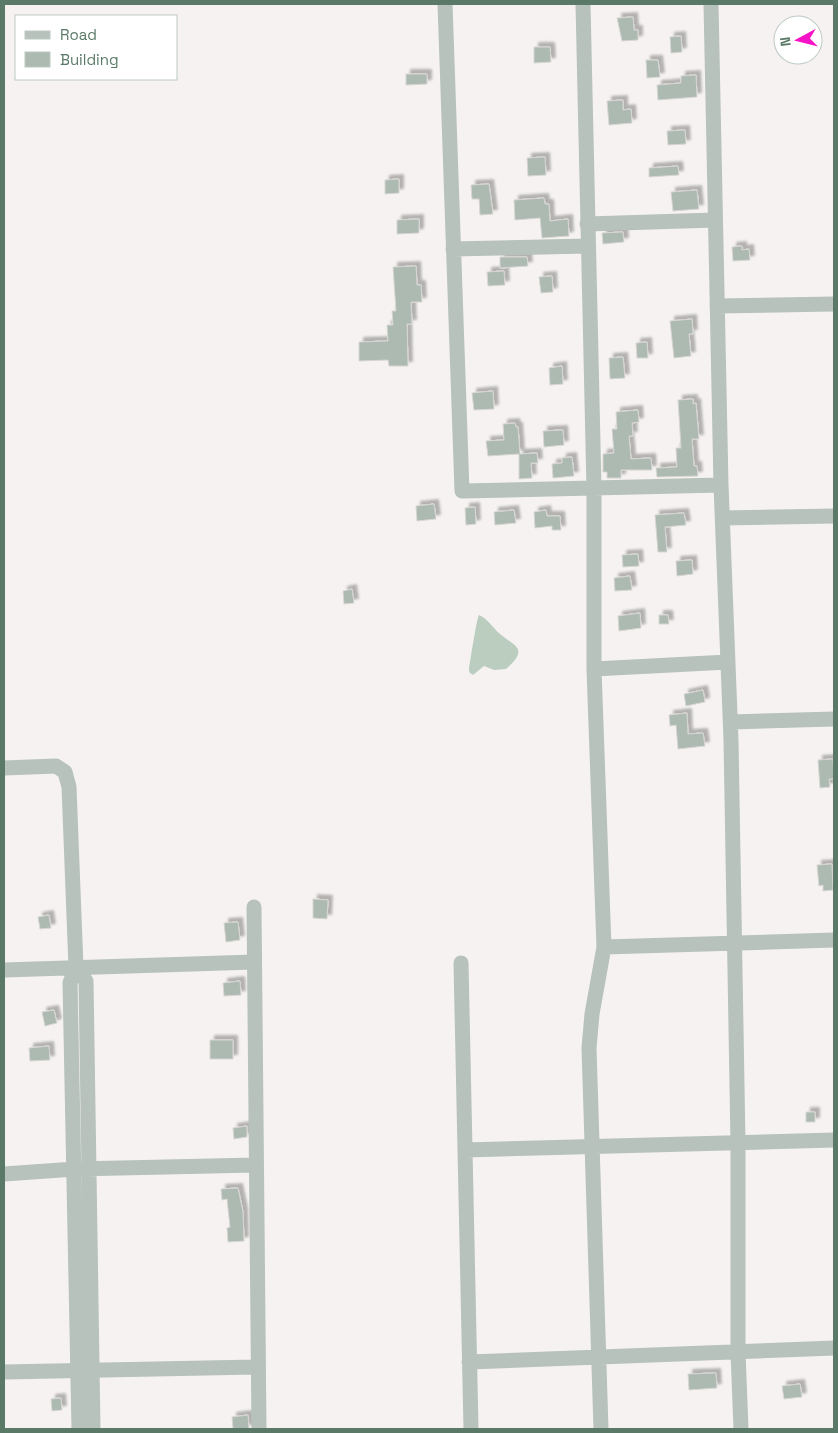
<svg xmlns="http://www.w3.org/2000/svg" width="838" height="1433" font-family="'Space Grotesk',sans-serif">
	<defs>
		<filter id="shadow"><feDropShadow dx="4.5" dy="-4.5" stdDeviation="1" flood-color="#0004"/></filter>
	</defs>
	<rect width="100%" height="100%" fill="#f6f2f2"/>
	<!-- water -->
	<path fill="#bacdbe" d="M479,615C488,619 493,628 500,634C514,646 530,648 506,669L494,670L484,666L473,675C470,673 469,673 469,669C470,662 477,617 479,615Z"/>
	<!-- building -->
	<path fill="#acbab1" stroke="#d7d5d5" filter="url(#shadow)" d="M633,17L634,30H638V40L622,41L617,18Z
		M681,36L682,52L671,53L670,37Z
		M534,47H550L551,62L534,63Z
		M646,60H658L660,77L647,78Z
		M406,74H427V84L406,85Z
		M696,75L697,97L658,100L657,85L681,83V76Z
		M623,100V110L631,109L632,123L609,125L607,101Z
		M685,130L686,144L668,145L667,131Z
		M545,157L546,175L528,176L527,158Z
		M678,166L679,175L649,177V168Z
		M399,179V193L385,194V180Z
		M489,184L493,214L480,215L479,199H472L471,185Z
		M697,190L699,209L673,211L671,192Z
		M544,198L545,204H549L550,221L568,219L569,236L542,238L540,218L515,220L514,200Z
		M419,219V233L397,234V220Z
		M623,232L624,242L603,244L602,233Z
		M742,246V250L749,249L750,260L733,261L732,247Z
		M500,257H527L528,266L500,268Z
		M416,266L417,285H421L422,302H411L412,324H407L408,366H389L388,360L359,361V342L388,341L387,325H393L392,311H396L393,267Z
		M504,271L505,285L488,286L487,272Z
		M552,276L553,292L541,293L539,277Z
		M692,319L693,334H689L691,356L674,358L670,321Z
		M647,342L648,358H637L636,343Z
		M623,357L625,378L610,379L609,358Z
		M562,366L563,384L550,385L549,368Z
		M493,391L494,409L474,410L472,393Z
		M693,399V404L696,403L699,439H692L694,466H697L698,476L657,477L656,468L677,467L676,448H681L678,400Z
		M638,410L639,422L632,423L633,436H629L631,459L651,458L652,470H621V478H607V472H603V454L614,453L612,429H617L616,412Z
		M515,423L516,427H518L520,454L537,453L538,463H531L532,478L519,479V454L488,456L486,441L504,440L503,424Z
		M563,430L564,445L544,447L543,431Z
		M572,457L574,476L553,478L552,464L562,463V458Z
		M434,504L436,519L417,521L416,506Z
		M475,507L476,524L466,525L465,508Z
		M514,510L516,523L495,525L494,512Z
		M546,510L547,516H560L561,530H552V526L535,528L534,512Z
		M684,513L686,525L665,527L667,552H658L655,515Z
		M638,554L639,566L623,567L622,555Z
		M692,560L693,574L677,576L676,561Z
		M630,576L632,590L615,591L614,578Z
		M352,589L354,603L344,604L343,591Z
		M640,613L641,628L619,631L618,616Z
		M659,615H668L669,624H659Z
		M703,690L705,702L686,706L684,694Z
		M687,713L688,734L703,733L705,746L678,749L676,725L670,726L669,715Z
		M833,759L834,779H829L830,787L820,788L818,760Z
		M832,864L833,890L823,891V885L819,886L817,865Z
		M313,899L328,900L327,919L313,918Z
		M49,915L51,928L40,929L38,917Z
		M238,922L240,940L226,942L224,923Z
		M240,981L241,995L224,996L223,983Z
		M54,1010L57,1023L45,1026L42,1012Z
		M210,1040H233V1059H210Z
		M49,1046L50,1060L30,1061L29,1048Z
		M806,1112H815V1122H806Z
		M247,1126V1137L234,1139L233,1128Z
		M238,1188L243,1212L244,1241L228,1242L227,1228L230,1227L227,1199L222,1200L221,1189Z
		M716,1373L717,1388L689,1390L688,1374Z
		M800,1384L802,1397L784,1399L782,1386Z
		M61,1398L62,1410L52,1411L51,1399Z
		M248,1415L249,1429H233L232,1417Z"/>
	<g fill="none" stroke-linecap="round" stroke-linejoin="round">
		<!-- street -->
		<path stroke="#b6c2bb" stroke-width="15" d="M445,4L462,491L721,485
			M583,4L594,488V669L604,947L592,1014L589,1048L601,1429
			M711,4L721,485L731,740L738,1143V1352L741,1429
			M587,224L715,220
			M453,249L588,246
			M717,306L834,304
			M723,518L834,516
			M594,669L728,662
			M731,722L834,719
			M4,768L56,766L65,772L69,787L76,967L70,983L79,1429
			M254,907L259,1429
			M604,947L834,940
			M461,963L471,1429
			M76,967L86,981L93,1429
			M4,970L254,962
			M465,1150L834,1140
			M4,1174L75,1169L256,1165
			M469,1362L834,1348
			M4,1372L258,1367"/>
	</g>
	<!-- border -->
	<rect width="838" height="1433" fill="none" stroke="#5a7a67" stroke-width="10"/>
	<!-- legend -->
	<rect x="15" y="15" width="162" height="65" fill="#ffffff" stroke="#bdcac2"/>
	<rect x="25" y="31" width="25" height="8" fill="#b6c2bb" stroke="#bdcac2"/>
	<text x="60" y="40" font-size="15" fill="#5a7a67">Road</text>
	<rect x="25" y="52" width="25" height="15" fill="#acbab1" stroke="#bdcac2"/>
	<text x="60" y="65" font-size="15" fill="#5a7a67">Building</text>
	<!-- north arrow -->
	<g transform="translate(798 40) rotate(263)"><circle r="24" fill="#ffffff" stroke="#bdcac2"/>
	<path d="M0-4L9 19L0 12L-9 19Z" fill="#f513c5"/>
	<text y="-8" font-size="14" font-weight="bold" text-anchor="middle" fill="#5a7a67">N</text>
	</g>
</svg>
